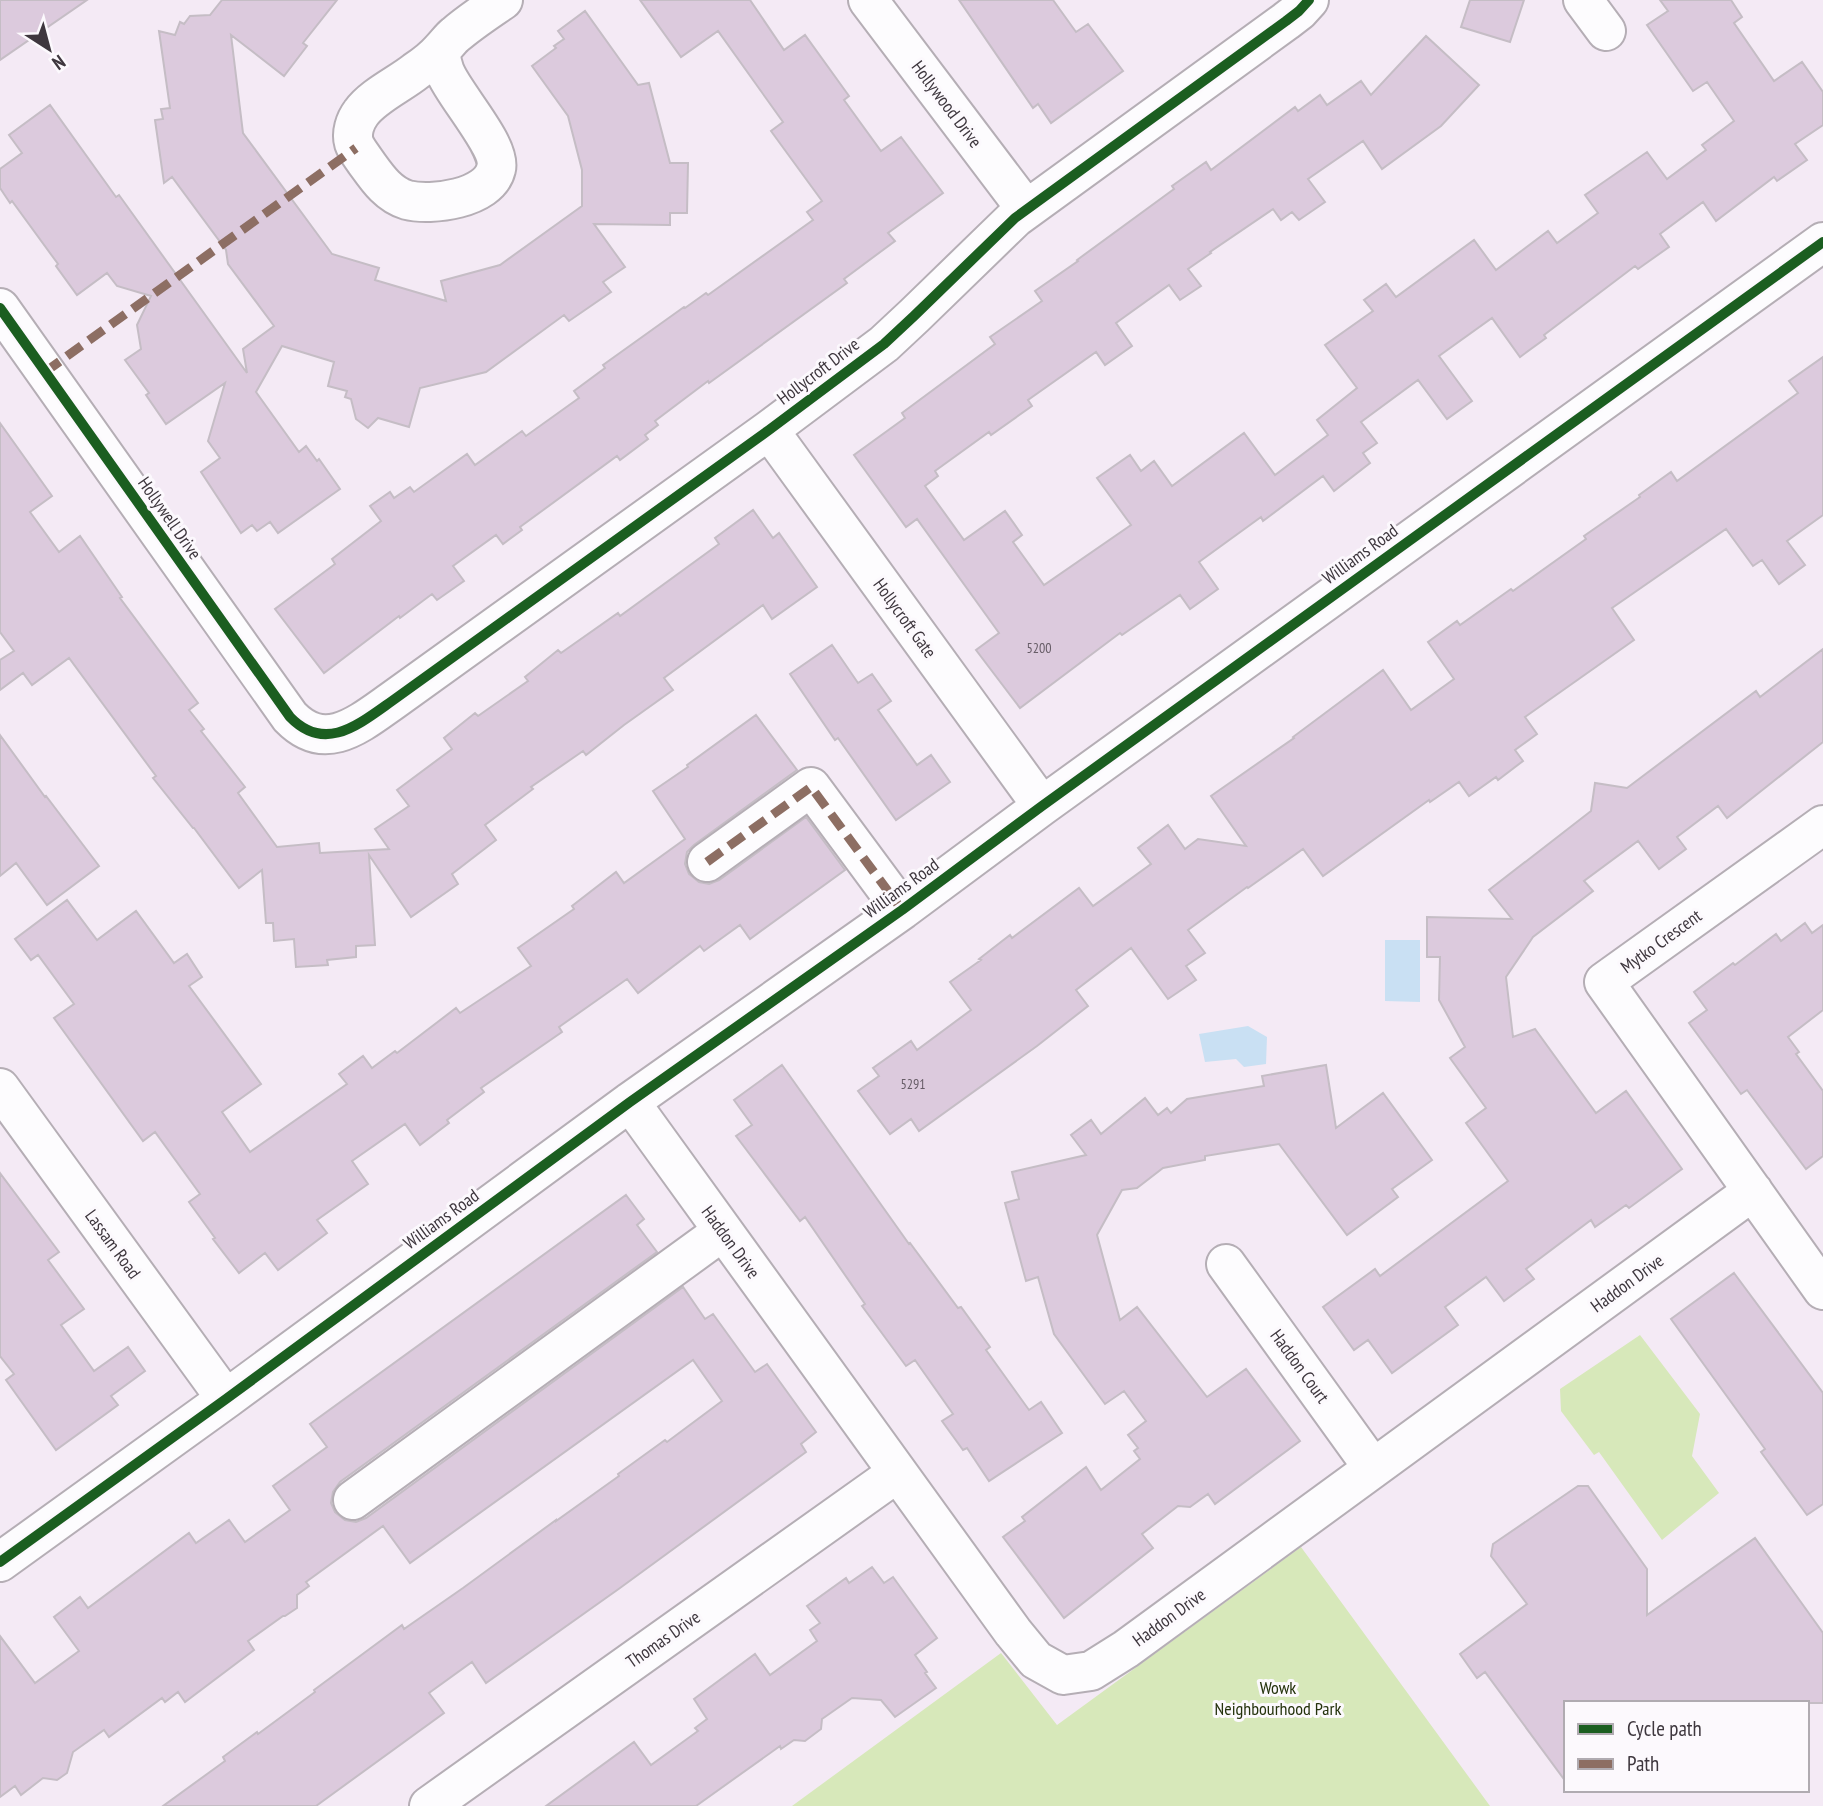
<svg xmlns="http://www.w3.org/2000/svg" width="1823" height="1806" font-family="'PT Sans Narrow',sans-serif">
	<rect width="100%" height="100%" fill="#f4eaf5"/>
	<!-- green -->
	<path fill="#d7e8ba" d="M1640,1335L1700,1414L1692,1456L1719,1493L1662,1540L1599,1452L1594,1455L1561,1411L1560,1389Z
		M1301,1547L1490,1806H792L1001,1653L1057,1725Z"/>
	<!-- water -->
	<path fill="#c9e0f3" d="M1385,940H1420V1002L1385,1001Z
		M1248,1026L1267,1037L1266,1064L1244,1067L1236,1059L1205,1062L1199,1034Z"/>
	<!-- building -->
	<path fill="#dccadd" stroke="#c5bdc5" stroke-width="2" d="M0,0H87L0,60Z
		M222,0H337L303,43L307,46L284,76L231,35L243,133L332,254L379,268L375,280L446,301L441,281L500,265L582,206V170L568,116L532,66L556,48L554,46L564,39L558,31L585,11L638,85L649,83L670,163H688L687,213H670V225L594,224L625,267L603,282L611,292L569,321L564,315L486,372L420,388L409,427L378,418L368,428L356,419L351,399L345,397L347,391L328,386L334,362L282,346L256,392L299,452L306,446L317,461L319,459L340,489L278,533L270,522L257,531L252,525L241,533L201,472L220,458L208,441L225,383L166,424L146,395L149,393L125,360L141,349L137,325L151,296L117,286L107,273L77,295L56,266L58,264L12,201L10,203L0,188V169L22,153L9,135L50,105L116,197L119,195L247,373L243,349L274,326L228,264L226,250L172,177L164,183L155,120L163,119L161,109L170,108L159,31L175,35L180,22L184,24L190,16L210,15Z
		M640,0H750L784,50L805,35L849,96L844,100L881,151L901,137L943,193L888,233L895,241L844,279L847,283L709,383L708,381L655,421L658,425L645,435L648,439L620,460L617,456L520,527L522,530L503,544L496,535L453,566L464,581L437,600L432,594L400,618L399,616L324,673L275,609L335,564L332,559L381,521L370,506L390,492L394,498L410,487L414,492L467,454L475,465L522,431L526,436L579,398L574,391L605,368L603,365L684,307L685,308L706,293L708,295L813,220L807,212L822,201L771,131L783,122L718,31L681,57Z
		M959,0H1053L1076,32L1088,24L1123,71L1051,123L1038,104L1033,108Z
		M1470,0H1524L1510,42L1461,27Z
		M1660,0H1731L1742,17L1734,23L1774,81L1802,62L1823,92V125L1795,144L1807,160L1777,181L1774,177L1716,221L1703,202L1660,234L1669,247L1638,269L1635,266L1544,335L1546,338L1520,357L1492,318L1439,356L1472,401L1447,419L1418,380L1361,422L1377,443L1363,453L1370,463L1334,491L1323,476L1263,521L1261,517L1199,562L1218,589L1190,609L1180,595L1122,635L1120,633L1020,708L976,650L999,633L917,519L906,527L854,455L905,418L902,413L995,344L990,337L1042,301L1035,291L1078,261L1077,260L1174,189L1172,186L1206,162L1211,170L1295,107L1298,111L1320,95L1327,105L1361,81L1371,95L1426,36L1479,85L1441,126L1382,169L1363,141L1308,179L1325,202L1299,220L1292,212L1281,220L1273,209L1210,252L1211,253L1188,269L1201,286L1180,300L1169,285L1116,323L1132,346L1105,365L1096,352L1028,400L1032,406L991,435L989,432L935,471L938,476L925,486L964,540L1005,511L1022,535L1013,542L1044,585L1131,525L1097,478L1130,455L1141,471L1154,461L1172,486L1244,433L1275,475L1328,435L1317,420L1357,388L1325,345L1373,311L1364,300L1386,284L1396,297L1474,240L1496,270L1548,231L1557,243L1598,213L1585,195L1647,152L1667,179L1706,150L1702,145L1734,121L1707,82L1693,91L1647,25L1668,11Z
		M1823,357V515L1787,541L1805,565L1779,584L1762,560L1753,566L1726,529L1612,608L1634,640L1525,717L1537,734L1515,750L1523,761L1498,780L1496,777L1469,796L1459,782L1430,802L1429,800L1323,876L1303,849L1248,888L1247,887L1188,930L1205,953L1186,966L1196,980L1168,999L1131,948L1076,990L1088,1006L1037,1046L919,1131L911,1119L890,1134L858,1091L879,1076L873,1068L911,1041L917,1050L971,1010L950,982L981,960L979,959L1010,935L1012,938L1079,888L1093,906L1151,864L1138,848L1168,825L1185,849L1198,839L1246,846L1211,796L1294,738L1293,737L1383,670L1411,710L1454,679L1428,642L1457,621L1460,625L1511,589L1513,591L1586,539L1584,536L1640,497L1639,495L1671,472L1677,481L1798,393L1789,381Z
		M0,423L52,496L30,512L59,552L80,536L122,597L120,598L198,703L189,710L204,729L201,731L245,787L238,793L277,847L319,843L320,853L389,849L375,829L409,806L397,790L452,749L444,738L475,713L478,716L528,681L525,677L558,650L561,653L618,613L620,616L719,544L715,538L753,510L773,538L779,533L817,587L772,619L763,605L664,678L673,690L624,725L586,755L583,751L531,787L533,789L485,825L496,840L452,874L458,884L411,917L369,855L375,945L356,946V957L327,960L328,965L296,967L294,939L274,941L273,923H266L262,870L239,888L194,828H193L153,778L156,776L69,658L32,685L23,673L0,690V660L14,651L0,632Z
		M832,645L858,683L872,674L891,701L878,710L917,765L931,755L950,782L896,820L838,738L835,740L790,674Z
		M1823,649V742L1727,818L1718,806L1677,837L1686,849L1659,869L1638,841L1584,881L1593,891L1533,937L1506,977L1513,1037L1535,1029L1596,1113L1626,1091L1682,1169L1629,1208L1626,1205L1595,1227L1591,1220L1526,1269L1534,1279L1504,1301L1486,1277L1445,1307L1458,1325L1392,1373L1368,1340L1354,1350L1323,1307L1375,1269L1380,1276L1508,1181L1466,1123L1486,1108L1450,1058L1465,1047L1439,1000L1440,957H1427V917L1512,919L1489,890L1591,811L1595,783L1627,788L1756,691L1760,697Z
		M756,715L797,770L694,845L687,852L685,864L689,874L699,882L709,884L719,880L806,817L845,870L750,939L740,925L704,951L700,946L638,993L627,979L559,1027L562,1032L481,1088L484,1092L447,1120L449,1123L420,1145L405,1124L352,1161L368,1184L317,1220L327,1233L278,1270L265,1253L239,1273L213,1239L215,1238L189,1202L200,1194L155,1132L143,1141L54,1018L74,1004L38,955L31,960L15,939L67,900L97,940L136,911L174,963L187,954L202,977L189,986L261,1084L222,1112L250,1152L347,1084L339,1074L363,1056L372,1068L395,1051L397,1053L456,1008L460,1013L531,966L518,948L574,909L572,906L616,872L624,883L685,839L653,791L688,767L687,765Z
		M0,735L45,797L46,796L99,866L47,905L16,863L0,876Z
		M1805,923L1812,933L1823,925V1010L1788,1037L1799,1052L1796,1054L1823,1091V1156L1806,1169L1747,1090L1741,1094L1689,1023L1707,1010L1694,992L1733,963L1735,965L1776,934L1781,941Z
		M782,1065L909,1244L910,1243L958,1308L961,1307L990,1347L986,1350L1029,1410L1041,1402L1062,1433L989,1481L967,1448L963,1450L942,1421L953,1414L915,1360L906,1366L862,1306L865,1304L805,1217L800,1221L736,1136L752,1125L734,1100Z
		M1326,1065L1336,1128L1383,1093L1432,1160L1392,1189L1398,1197L1347,1235L1279,1144L1205,1156V1160L1163,1168L1137,1188L1122,1190L1097,1235L1120,1320L1137,1307L1207,1397L1246,1369L1300,1441L1215,1504L1208,1494L1190,1507L1178,1506L1142,1534L1153,1548L1064,1618L1003,1537L1025,1521L1022,1517L1086,1467L1101,1490L1140,1459L1134,1451L1138,1448L1128,1435L1146,1421L1124,1391L1105,1404L1054,1334L1038,1277L1026,1281L1005,1203L1019,1199L1012,1172L1086,1155L1071,1135L1091,1120L1101,1134L1145,1098L1158,1115L1167,1108L1171,1113L1187,1099L1264,1086L1262,1076Z
		M0,1173L59,1252L48,1260L84,1309L61,1325L94,1371L128,1347L145,1371L111,1396L118,1405L56,1450L6,1380L14,1374L0,1356Z
		M626,1195L644,1219L637,1225L657,1252L340,1482L333,1492L331,1503L335,1512L345,1520L356,1522L366,1518L683,1287L705,1319L713,1314L755,1372L767,1364L816,1432L801,1444L806,1452L620,1588L486,1683L472,1662L429,1693L444,1713L316,1806H163L225,1761L223,1757L257,1732L258,1734L315,1692L314,1690L402,1625L404,1629L463,1588L556,1520V1521L619,1476L618,1474L665,1440L667,1442L722,1401L693,1360L410,1563L383,1526L306,1582L309,1586L297,1595V1608L285,1616H283L248,1641L254,1650L185,1702L178,1692L165,1702L162,1698L109,1737L104,1730L73,1752L67,1773L57,1780L43,1778L21,1795L15,1786L0,1797V1636L35,1683L79,1651L54,1617L80,1597L88,1608L189,1533L196,1543L229,1520L245,1542L290,1510L273,1486L327,1447L310,1424Z
		M1734,1273L1823,1393V1504L1807,1515L1761,1452L1765,1449L1671,1319Z
		M1578,1486H1588L1647,1569V1615L1755,1538L1823,1633V1703H1566V1782L1485,1672L1477,1678L1460,1654L1527,1604L1491,1556L1493,1544Z
		M872,1567L884,1583L893,1577L937,1638L915,1655L927,1672L925,1673L936,1688L895,1717L881,1700L852,1698L822,1719L821,1729L805,1741L794,1740L781,1749L780,1746L696,1806H546L634,1742L651,1765L698,1731L695,1728L707,1719L694,1699L755,1654L770,1675L817,1641L810,1630L820,1623L807,1606L846,1578L849,1583Z"/>
	<g fill="none" stroke-linecap="round" stroke-linejoin="round">
		<!-- minor casing -->
		<g stroke="#b5aeb5" stroke-width="42">
			<path id="minor" d="M868,0L1026,209
				M1583,0L1606,31
				M441,51C441,58 442,65 445,72C454,95 502,147 496,169C489,199 431,206 407,200C387,194 376,176 365,161C361,155 356,149 354,143C351,133 355,121 361,113C373,96 400,84 416,71C425,65 434,58 441,50C446,45 450,39 455,35C470,22 487,11 503,0
				M0,308L290,717C325,753 358,725 392,701L769,430L884,344L914,316L1015,218L1286,21L1299,11L1309,0
				M769,430L1042,806
				M1823,825L1604,982L1823,1290
				M707,862L811,787L902,910
				M0,1088L226,1399
				M630,1102L1013,1632L1036,1660L1063,1675L1091,1671L1126,1649L1753,1191
				M1226,1264L1373,1468
				M353,1500L723,1231
				M0,1562L226,1399L630,1102L902,910L1042,806L1823,242
				M429,1806L897,1473"/>
		</g>
		<!-- minor -->
		<use href="#minor" stroke="#fdfcfe" stroke-width="38"/>
		<!-- quiet -->
		<path stroke="#8d6e63" stroke-width="9" stroke-dasharray="18 9" stroke-linecap="butt" d="M45,372L356,148
			M707,862L811,787L902,910"/>
		<!-- cycleway casing -->
		<g stroke="#fcf9fd" stroke-width="15">
			<path id="cycleway" d="M0,308L290,717C325,753 358,725 392,701L769,430L884,344L914,316L1015,218L1286,21L1299,11L1309,0
				M0,1562L226,1399L630,1102L902,910L1042,806L1823,242"/>
		</g>
		<!-- cycleway -->
		<use href="#cycleway" stroke="#1b5e20" stroke-width="10"/>
	</g>
	<g text-anchor="middle" dominant-baseline="central" stroke-width="6" stroke-linejoin="round" paint-order="stroke">
		<!-- number labels -->
		<g font-size="14" fill="#665c66">
			<text x="1039" y="648">5200</text>
			<text x="913" y="1084">5291</text>
		</g>
		<!-- street labels -->
		<g font-size="18" fill="#3e373e" stroke="#fcf9fd">
			<text transform="translate(947 104) rotate(53)">Hollywood Drive</text>
			<text transform="translate(818 371) rotate(-37)">Hollycroft Drive</text>
			<text transform="translate(170 518) rotate(55)">Hollywell Drive</text>
			<text transform="translate(1360 554) rotate(-36)">Williams Road</text>
			<text transform="translate(905 618) rotate(54)">Hollycroft Gate</text>
			<text transform="translate(901 888) rotate(-36)">Williams Road</text>
			<text transform="translate(1661 941) rotate(-36)">Mytko Crescent</text>
			<text transform="translate(441 1219) rotate(-36)">Williams Road</text>
			<text transform="translate(731 1242) rotate(54)">Haddon Drive</text>
			<text transform="translate(113 1244) rotate(54)">Lassam Road</text>
			<text transform="translate(1627 1283) rotate(-36)">Haddon Drive</text>
			<text transform="translate(1300 1366) rotate(54)">Haddon Court</text>
			<text transform="translate(1169 1617) rotate(-36)">Haddon Drive</text>
			<text transform="translate(663 1639) rotate(-35)">Thomas Drive</text>
		</g>
		<!-- park labels -->
		<g font-size="18" fill="#24320c" stroke="#fcf9fd">
			<text x="1278" y="1687">Wowk<tspan x="1278" dy="21">Neighbourhood Park</tspan></text>
		</g>
	</g>
	<!-- legend -->
	<rect x="1564" y="1701" width="245" height="91" fill="#fcf9fd" stroke="#b0abb1" stroke-width="2"/>
	<rect x="1578" y="1724" width="35" height="10" fill="#1b5e20" stroke="#b0abb1" stroke-width="2"/>
	<text x="1627" y="1736" font-size="21" fill="#3e373e">Cycle path</text>
	<rect x="1578" y="1759" width="35" height="10" fill="#8d6e63" stroke="#b0abb1" stroke-width="2"/>
	<text x="1627" y="1771" font-size="21" fill="#3e373e">Path</text>
	<!-- north arrow -->
	<g transform="translate(49 49) rotate(144)" stroke="#fcf9fd" stroke-width="5" paint-order="stroke">
	<path d="M0-5L12 26L0 18L-12 26Z" fill="#3e373e"/>
	<text y="-10" font-size="19" font-weight="bold" text-anchor="middle" fill="#3e373e">N</text>
	</g>
</svg>
